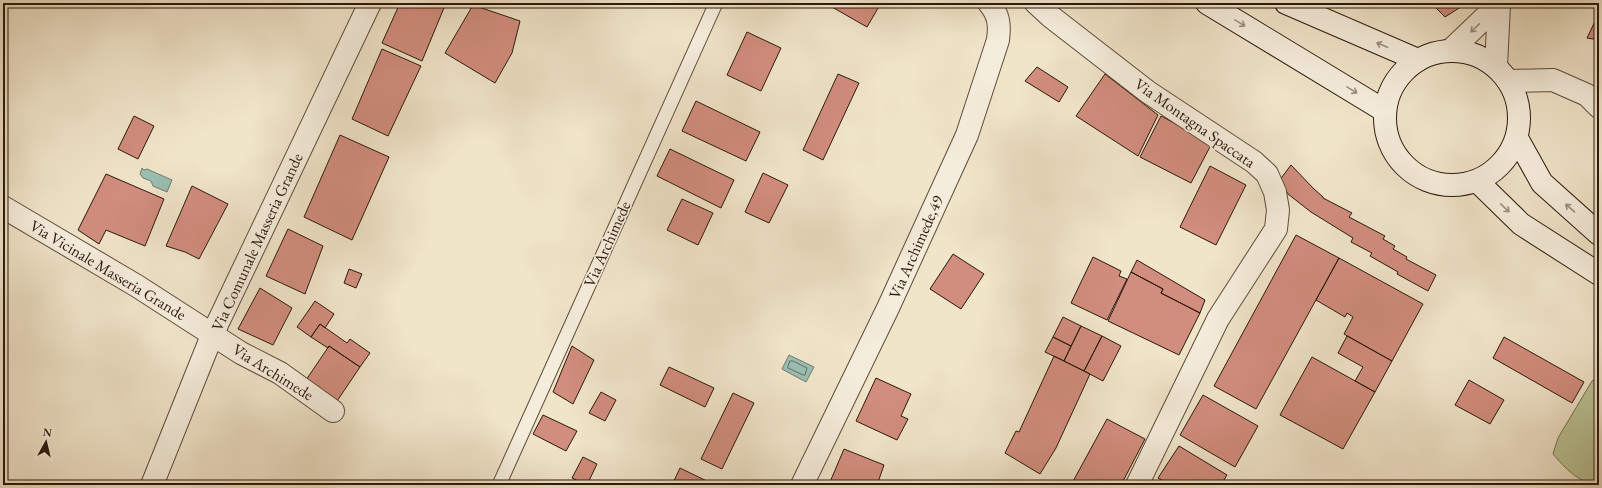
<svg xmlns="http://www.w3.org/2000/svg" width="1602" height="488" font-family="'EB Garamond',serif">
	<rect width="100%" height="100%" fill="#f0e4c9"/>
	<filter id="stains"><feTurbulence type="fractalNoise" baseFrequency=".005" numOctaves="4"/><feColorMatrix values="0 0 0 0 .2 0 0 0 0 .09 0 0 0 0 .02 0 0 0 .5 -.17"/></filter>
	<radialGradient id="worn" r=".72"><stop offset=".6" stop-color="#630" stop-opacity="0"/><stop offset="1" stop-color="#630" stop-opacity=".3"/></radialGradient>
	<!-- green -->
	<path fill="#bac496" stroke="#736e52" d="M1599,377V485C1581,485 1564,467 1553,454L1558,438L1592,381Z"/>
	<!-- water -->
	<path fill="#9bbfb2" stroke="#6f7c70" d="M142,168L144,170L147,169L172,180L167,192L153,186L151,181L143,178L140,174Z
		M789,355L814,367L806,382L782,369Z"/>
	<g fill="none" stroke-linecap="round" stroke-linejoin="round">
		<!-- shore -->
		<path stroke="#646c60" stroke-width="1" d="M790,361H793L807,368L805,375H803L788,368Z"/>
	</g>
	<!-- building -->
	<path fill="#d18d7d" stroke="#2c180d" d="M400,3H446L422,61L382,43Z
		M825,3H881L867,27Z
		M1431,3H1467L1445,17Z
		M473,5L520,21L512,53L495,83L445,53Z
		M1599,13V40L1587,38Z
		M747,32L781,48L761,91L727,75Z
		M382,49L421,66L388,136L352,119Z
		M1037,67L1068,87L1059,102L1025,81Z
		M838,74L859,83L823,160L803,150Z
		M1105,74L1158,115L1138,156L1076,116Z
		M696,101L760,132L746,161L682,131Z
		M134,116L154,126L138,159L118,149Z
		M1161,116L1212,143L1191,183L1140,157Z
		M340,135L389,157L352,240L304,217Z
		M670,149L734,180L721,208L657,176Z
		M1291,165L1313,188L1323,197V198L1352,213L1349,217L1385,236L1383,239L1395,246L1393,249L1407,257L1406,259L1436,275L1428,291L1397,274L1398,272L1370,256L1372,253L1351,242L1353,238L1311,212L1288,194L1279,181Z
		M1210,166L1246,185L1216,245L1180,227Z
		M763,173L788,185L769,223L745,212Z
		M106,174L164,199L145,246L106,230L99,244L78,230Z
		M192,186L228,204L199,259L185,252L166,246Z
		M682,199L713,213L698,245L667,230Z
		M288,229L323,246L305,294L266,276Z
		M1296,235L1339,258L1256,409L1214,386Z
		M953,254L984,274L961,309L930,289Z
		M1093,257L1121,271L1119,276L1127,279L1107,320L1071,303Z
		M1339,258L1423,304L1392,361L1344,334L1353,317L1347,313L1345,317L1316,300Z
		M1137,260L1205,300L1200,313L1161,293L1163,289L1131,272Z
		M349,269L362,274L356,288L344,283Z
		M1131,272L1163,289L1161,293L1200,313L1179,355L1108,321Z
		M260,288L292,308L273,345L238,329Z
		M315,301L334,314L325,328L320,324L311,337L297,327Z
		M1063,317L1081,326L1071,346L1053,337Z
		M320,324L347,343L350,339L370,353L360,367L329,346L328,348L311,337Z
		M1081,326L1102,336L1084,371L1064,361Z
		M1102,336L1121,346L1103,381L1084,371Z
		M1347,336L1392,361L1375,392L1355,381L1363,367L1338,353Z
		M1053,337L1071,346L1064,361L1045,352Z
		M1504,337L1584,382L1572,403L1493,358Z
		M329,346L360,367L333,407L302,386Z
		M572,346L594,360L573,404L553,392Z
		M1054,356L1090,374L1056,448L1040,474L1005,453L1016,431L1019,432Z
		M1312,357L1375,392L1343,449L1280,415Z
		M669,367L714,388L705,407L660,385Z
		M876,378L911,394L901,416L908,419L897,440L856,421Z
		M1469,380L1504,400L1490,424L1455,405Z
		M601,392L616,400L605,421L589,413Z
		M733,393L754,403L722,469L701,459Z
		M1203,395L1258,426L1235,467L1180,435Z
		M543,415L577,431L566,451L533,434Z
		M1107,419L1145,439L1121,485H1071Z
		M1179,446L1227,475L1221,485H1171L1158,478Z
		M844,449L884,465L877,485H836L830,482Z
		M583,457L597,464L587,485L572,478Z
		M680,468L715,485H672Z"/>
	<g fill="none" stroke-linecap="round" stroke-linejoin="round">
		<!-- lane casing -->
		<g stroke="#5d4b3c" stroke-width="15">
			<path id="lane" d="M499,485L716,3"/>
		</g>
		<!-- street casing -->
		<g stroke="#5d4b3c" stroke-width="24">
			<path id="street" d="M1036,3L1050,16L1148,92L1254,162L1267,174L1275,192L1278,210L1276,229L1218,319L1137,485
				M1450,51L1500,3
				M1496,67L1499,5
				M1509,81L1553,80L1587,95L1599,107
				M3,207L137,286L241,353L280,373L333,411
				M152,485L213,333L370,3
				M802,485L888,308L967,135L998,40C1000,25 999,15 989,3"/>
		</g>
		<!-- secondary casing -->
		<g stroke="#2c180d" stroke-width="24">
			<path id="secondary" d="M1207,3L1385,111
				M1286,3L1418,60
				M1385 118a67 67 0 1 1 134 0a67 67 0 1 1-134 0Z
				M1517,138L1542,183L1599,234
				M1477,181L1521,224L1599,274"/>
		</g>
		<!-- lane -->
		<use href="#lane" stroke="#f5eddc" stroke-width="13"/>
		<!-- street -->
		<use href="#street" stroke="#f5eddc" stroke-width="22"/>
		<!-- secondary -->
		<use href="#secondary" stroke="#f5eddc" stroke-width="22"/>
	</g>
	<!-- one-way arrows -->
	<defs><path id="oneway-shaft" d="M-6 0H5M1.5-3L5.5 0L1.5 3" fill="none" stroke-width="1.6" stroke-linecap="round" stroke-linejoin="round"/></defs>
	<g stroke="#9b8d7f">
		<use href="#oneway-shaft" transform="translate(1240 23) rotate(31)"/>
		<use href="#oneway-shaft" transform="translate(1475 28) rotate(136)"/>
		<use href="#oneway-shaft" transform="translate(1382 45) rotate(-157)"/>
		<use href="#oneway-shaft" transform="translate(1352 90) rotate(31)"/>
		<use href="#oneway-shaft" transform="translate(1505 208) rotate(44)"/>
		<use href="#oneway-shaft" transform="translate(1570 208) rotate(-139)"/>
	</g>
	<g text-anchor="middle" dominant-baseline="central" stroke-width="3.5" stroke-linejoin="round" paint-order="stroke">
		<!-- street labels -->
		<g font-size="16" fill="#2c180d" stroke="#f5eddc">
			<text transform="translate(1195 123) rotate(35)">Via Montagna Spaccata</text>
			<text transform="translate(257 242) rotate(-65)">Via Comunale Masseria Grande</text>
			<text transform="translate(607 244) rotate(-66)">Via Archimede</text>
			<text transform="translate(916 247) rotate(-66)">Via Archimede,49</text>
			<text transform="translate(108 270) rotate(31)">Via Vicinale Masseria Grande</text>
			<text transform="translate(273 372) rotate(32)">Via Archimede</text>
		</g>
	</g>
	<!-- margin -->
	<rect width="1602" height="488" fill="none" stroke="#f0e4c9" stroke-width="16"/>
	<rect x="4" y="4" width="1594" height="480" fill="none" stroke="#2c180d" stroke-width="2"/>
	<rect x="8" y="8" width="1586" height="472" fill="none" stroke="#2c180d"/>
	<!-- north arrow -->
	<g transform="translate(46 442) rotate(8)" stroke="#f5eddc" stroke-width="3" paint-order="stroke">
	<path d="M0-3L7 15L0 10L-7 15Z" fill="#2c180d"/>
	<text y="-6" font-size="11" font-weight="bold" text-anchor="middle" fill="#2c180d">N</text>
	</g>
	<rect width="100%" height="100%" filter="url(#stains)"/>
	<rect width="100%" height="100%" fill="url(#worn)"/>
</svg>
